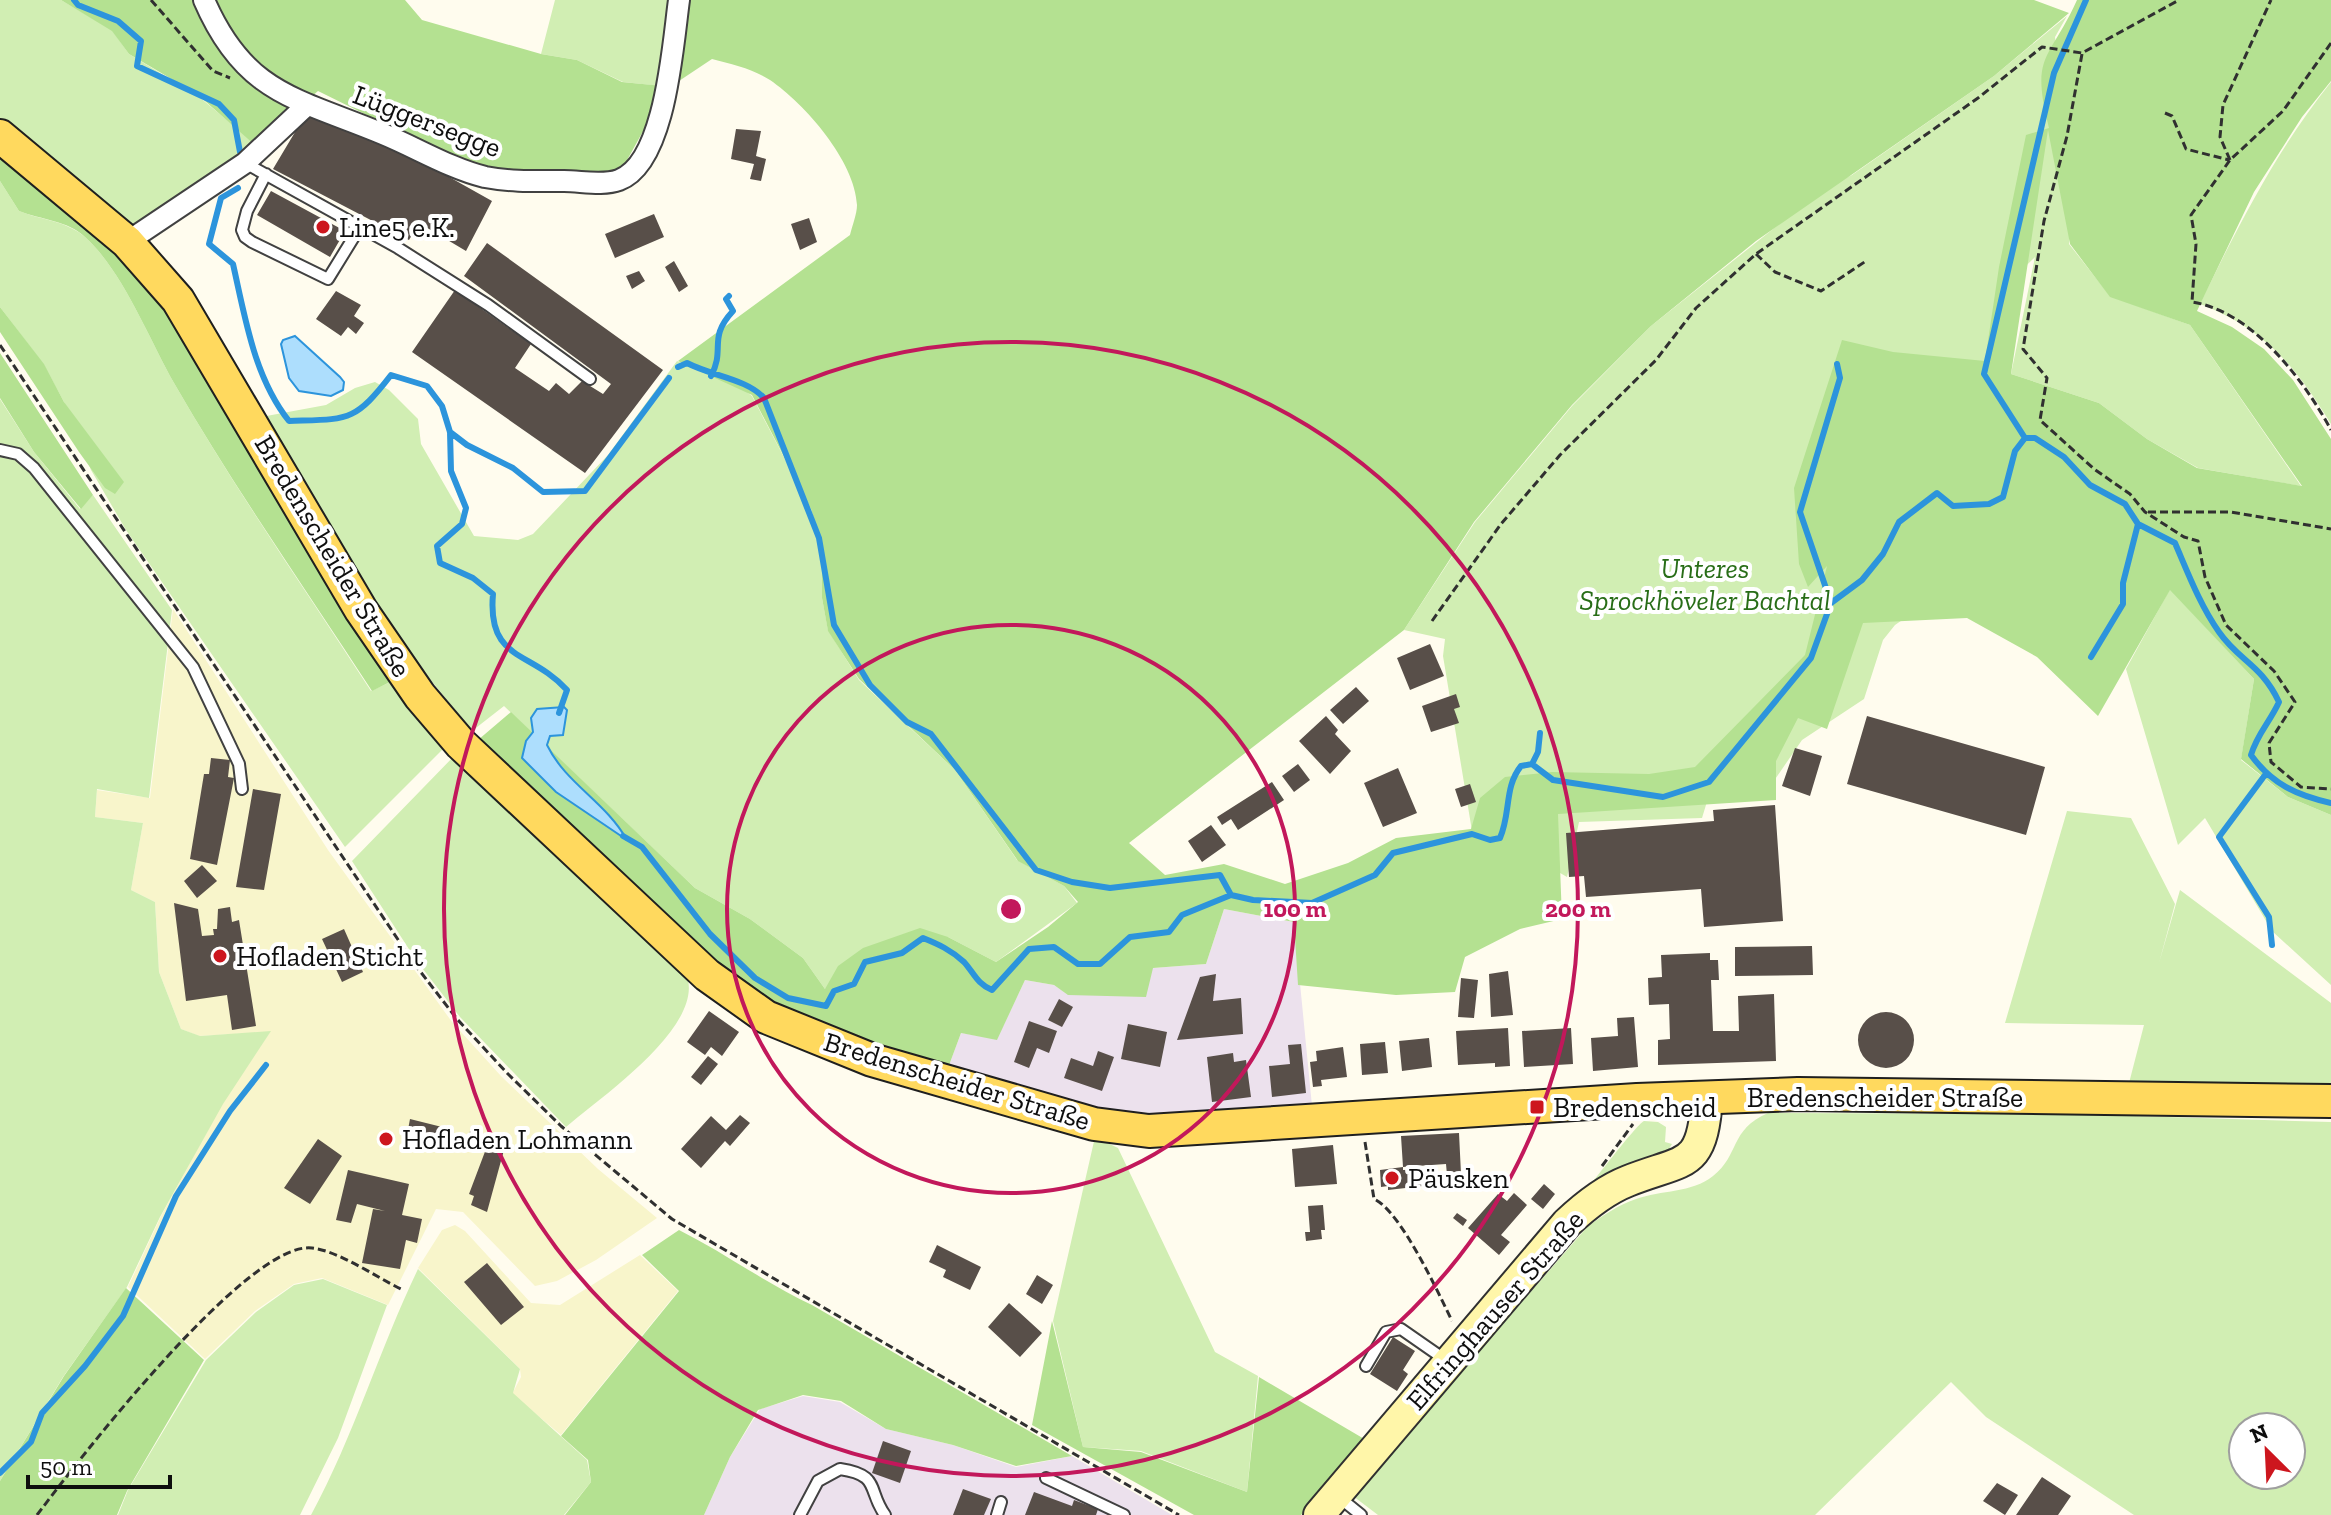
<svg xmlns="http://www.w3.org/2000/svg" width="2331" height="1515" font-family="'Zilla Slab',serif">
	<rect width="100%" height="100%" fill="#fffcee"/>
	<!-- industrial -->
	<path fill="#ece1ed" d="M1224,909L1294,922L1312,1106L1183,1114L1121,1112L1062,1101L948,1068L961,1033L997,1039L1025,980L1054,985L1069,995L1153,968L1206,964Z
		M803,1396L840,1402L886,1429L953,1445L1016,1467L1072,1456L1172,1515H704L730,1457L760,1409Z"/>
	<!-- farmland -->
	<path fill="#f8f5cb" d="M173,609L328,850L452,1022L501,1076L598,1169L657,1218L596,1260L557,1281L535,1286L463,1212L436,1209L388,1305L322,1278L294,1284L255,1311L205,1359L128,1287L161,1216L222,1104L270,1032L199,1036L181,1029L159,972L155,902L131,890L143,823L95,817L97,790L150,798Z
		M455,1225L465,1231L531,1303L560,1305L640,1255L678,1291L561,1435L512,1394L521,1377L520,1369L418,1268L442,1230Z"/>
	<!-- green -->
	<path fill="#d1eeb3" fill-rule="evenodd" d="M0,0H61L112,30L129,54L198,96L258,146L127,232L0,130Z
		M555,0H675L661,86L623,82L577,60L541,54Z
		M2067,16L2055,37L2077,235L2069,239V244L2110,296L2190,325L2301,486L2198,468L2147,439L2099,403L2011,374L2035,257L1998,293L1986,361L1911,614L1895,625L1883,640L1864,699L1802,740L1765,794L1709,795L1702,818L1579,822L1567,877L1526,853L1472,831L1443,656L1445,639L1404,630L1475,522L1572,406L1651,326L1826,187L1852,175L1994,76Z
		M2331,82V424C2295,366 2265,329 2200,304C2238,226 2276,151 2331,82Z
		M0,181L19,211C41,220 68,221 86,238C123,272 149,339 174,383C235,489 305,589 371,691L397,679L447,745L345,847L126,530L91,470L64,402L44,365L0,307Z
		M677,361L739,386L752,396L811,509L822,546V598L828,630L859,680L955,770L1017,860L1064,886L1077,903L996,962L948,937L825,989L803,958L750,919L695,888L504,706L472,731L396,637L261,417L326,405L355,388L375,382L389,390L418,419L421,444L474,536L518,540L533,534L608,455Z
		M0,399L34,452L80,509L93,495L172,610L149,798L97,789L95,817L143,823L131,890L155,902L159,972L181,1029L200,1036L271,1031L223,1104L160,1217L127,1287L63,1377L0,1481Z
		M2170,589L2254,679L2241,760L2288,797L2331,815V985L2272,931L2205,818L2178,845L2126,669Z
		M457,753L569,868L688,980C699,1030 601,1097 566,1127L460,1017L416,960L352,861Z
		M2067,811L2131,818L2175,904L2159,963L2180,890L2331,1003V1087H2128L2144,1025L2005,1023Z
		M1768,1113L2069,1114L2331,1122V1515H2134L1986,1417L1951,1382L1815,1515H1378L1353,1496L1588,1226C1604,1215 1618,1205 1636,1199C1661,1190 1692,1193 1713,1176C1740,1155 1729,1130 1768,1113ZM2243,1427H2291V1475H2243Z
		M1644,1121L1658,1122L1666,1127L1665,1142L1672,1144L1669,1149L1584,1192C1596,1179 1635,1126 1644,1121Z
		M1095,1137L1118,1148L1215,1352L1258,1376L1247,1492L1141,1451L1083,1447L1053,1321Z
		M418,1269L520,1369L513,1393L587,1460L591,1482L564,1515H311C354,1436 379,1350 418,1269Z
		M323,1279L387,1305L338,1438L300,1515H118L128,1490L206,1360L256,1312L294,1285Z"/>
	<!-- forest -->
	<path fill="#b4e191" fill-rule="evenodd" d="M61,0H405L422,20L541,54L577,60L622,82L663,86L657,106L621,171L512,176L460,161L318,91L256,146L197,94L129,54L112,31Z
		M683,0H2034L2069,13L1994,76L1756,241L1651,326L1572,405L1474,522L1404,630L1129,843L1165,875L1224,864L1285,884L1348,863L1396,838L1471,829L1480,798L1505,777L1552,772L1649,774L1695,767L1805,655L1827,566L1808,587L1799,564L1794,488L1842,340L1893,352L1985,361L1999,267L2026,135L2049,128C2030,53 2049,62 2077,0H2331V81L2302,117L2254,192L2197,311L2232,327L2264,349L2293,380L2331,439V815L2288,797L2241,759L2254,679L2170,590L2098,716L2037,657L1967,618L1863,623L1827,729L1798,718L1776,761V800L1558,814L1562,919L1520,929L1465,957L1455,992L1396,995L1298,985L1294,922L1224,909L1206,964L1153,968L1146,997L1068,995L1054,985L1025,980L997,1040L961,1033L948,1068L837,1032L743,989L478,740L511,712L695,888L750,919L803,958L825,989L838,966L863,948L920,928L948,937L996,962L1048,927L1078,902L1064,886L1018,861L955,770L859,679L828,631L822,598V546L811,509L752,395L678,361L850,235C852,226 857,214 857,205C855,161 805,104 770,80C753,69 732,64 712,59L673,85ZM2048,130L2070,244L2110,297L2190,325L2302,486L2197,468L2147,439L2099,403L2011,374Z
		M0,149L171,303L396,679L372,691C306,589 235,489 174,383C149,339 123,272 86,238C68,220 41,220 19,211L0,181Z
		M0,307L44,364L64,402L124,482L115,494L105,488L79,452L0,332Z
		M0,353L93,495L81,509L34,452L0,398Z
		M679,1230C725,1253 765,1283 812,1305L1072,1456L1016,1466L953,1445L886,1429L841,1401L803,1395L758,1410L730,1457L704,1515H565L591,1482L588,1460L561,1436L679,1291L642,1255Z
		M126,1288L204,1360L127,1491L117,1515H0V1481L64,1376Z
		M1052,1321L1083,1447L1141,1452L1247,1492L1259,1377L1366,1440L1301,1515H1194L1032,1425Z"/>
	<!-- water -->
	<path fill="#addefd" stroke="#2c94dc" stroke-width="2" d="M295,336L340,377L344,382L343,390L331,396L299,391L289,378L281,344L283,340Z
		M564,707L567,710L563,735L550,736L547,745C566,784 605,801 627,840L556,792L522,758L526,741L533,732L531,718L537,709Z"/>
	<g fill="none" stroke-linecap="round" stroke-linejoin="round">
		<!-- stream -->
		<path stroke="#2c94dc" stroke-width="6" d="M74,0L78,5L118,21L141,41L137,66L219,104L234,120L240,152
			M238,188L221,198L209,244L233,264C245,317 254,377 289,421C348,419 354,423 391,375L427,386L442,406L450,432L451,471L466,508L462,524L437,546L440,563L473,578L493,594C487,662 531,650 567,690L559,713
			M678,367L687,363C712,376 747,379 764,398L819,538L834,625L870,685L907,722L931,734L1036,870L1072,882L1110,888L1220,875L1231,895
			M711,376C726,348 707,339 733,311L726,299L729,296
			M450,432L467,445L513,468L543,492L585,491L669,378
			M2025,438L1984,374L2054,73L2086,0
			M1831,603L1800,512L1840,378L1837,364
			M2091,657L2123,604V583L2138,524
			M1532,764L1538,752L1540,733
			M2265,775L2219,837L2269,917L2272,945
			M623,836L642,847L710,934L755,978L788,998L826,1006L834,991L854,984L865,962L902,953L923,938C938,944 951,950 964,962C974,973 977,984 992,990L1029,949L1054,947L1078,964H1100L1130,937L1169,932L1182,915L1231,895L1253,900L1312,903L1375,875L1393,853L1472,834L1490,840L1500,838C1511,813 1504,787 1521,766L1532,764L1553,780L1663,797L1709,782L1811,658L1831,603L1862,580L1883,554L1899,522L1937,493L1953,506L1989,504L2003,497L2015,451L2025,438H2035L2064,457L2090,485L2125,504L2138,524L2175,543C2188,573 2200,605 2219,632C2239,661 2261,664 2279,702C2270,722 2257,734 2251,755C2272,784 2296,795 2331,803
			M0,1473L31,1442L42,1413L85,1366L123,1316L176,1196L230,1111L266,1065"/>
	</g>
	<!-- building -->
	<path fill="#584f49" d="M310,107L360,127L492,201L466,251L419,223L409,240L273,169Z
		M736,129L761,131L756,156L766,159L761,181L750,179L754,164L731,159Z
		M271,191L345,231L330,257L257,215Z
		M654,214L664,237L615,258L605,234Z
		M809,218L817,242L800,250L791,224Z
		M487,243L663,370L585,473L412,352L455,290L531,344L515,368L549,391L556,383L569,394L582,381L603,394L611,384L464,276Z
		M674,261L688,286L679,292L665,267Z
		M639,271L645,281L632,289L626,276Z
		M336,291L361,305L354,316L364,323L356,334L348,327L341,336L316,319Z
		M1430,644L1444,676L1410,690L1397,658Z
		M1356,687L1369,701L1343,724L1330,710Z
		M1456,694L1460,707L1454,709L1459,723L1431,732L1422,706Z
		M1326,716L1338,730L1335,734L1351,751L1330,774L1299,741Z
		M1867,716L2045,767L2026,835L1847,784Z
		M1795,748L1822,756L1810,796L1782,786Z
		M211,758L230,760L228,777L234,778L217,865L190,859L204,774H209Z
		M1298,764L1310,780L1294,792L1282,776Z
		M1398,768L1417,813L1383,827L1364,783Z
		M1272,782L1284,800L1238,830L1231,819L1222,825L1217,817Z
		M1470,784L1476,802L1461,807L1455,789Z
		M253,789L281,794L264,890L236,887Z
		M1775,805L1783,921L1704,927L1701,889L1586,897L1584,876L1569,877L1566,833L1714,821L1713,810Z
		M1211,825L1226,845L1202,862L1188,841Z
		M202,865L217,881L197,898L184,881Z
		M174,903L198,909L202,936L214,935L213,929H217L218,909L230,907L232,922L239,920L256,1026L232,1030L227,995L186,1001Z
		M344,929L363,972L342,982L322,939Z
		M1812,946L1813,975L1735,976V947Z
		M1710,953V960H1718L1719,980H1711L1713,1031H1739L1738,996L1774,994L1776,1061L1658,1065V1040L1670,1039L1669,1004L1649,1005L1648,978L1662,977L1661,955Z
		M1508,971L1513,1015L1491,1017L1489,974Z
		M1216,974L1213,1001L1241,998L1243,1034L1177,1040L1200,977Z
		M1461,978L1478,980L1474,1018L1458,1017Z
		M1059,999L1073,1007L1062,1027L1048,1020Z
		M709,1011L739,1032L722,1056L711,1047L705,1055L687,1042Z
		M1858 1040a28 28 0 1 1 56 0a28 28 0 1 1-56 0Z
		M1634,1017L1638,1067L1593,1071L1591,1038L1618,1036L1617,1018Z
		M1029,1021L1057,1031L1049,1053L1037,1048L1029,1068L1014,1062Z
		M1128,1024L1167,1032L1160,1067L1121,1059Z
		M1508,1028L1510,1066L1495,1067V1063L1458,1065L1456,1031Z
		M1571,1028L1573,1064L1524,1067L1522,1031Z
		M1429,1038L1432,1067L1402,1071L1399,1041Z
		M1385,1042L1388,1073L1362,1075L1360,1044Z
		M1301,1044L1306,1093L1272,1097L1269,1066L1290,1064L1288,1045Z
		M1343,1047L1347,1077L1321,1080L1322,1086L1313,1087L1310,1062L1317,1061L1316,1051Z
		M1098,1051L1114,1057L1102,1091L1064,1078L1071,1058L1093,1066Z
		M1233,1053L1234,1062L1246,1060L1251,1097L1212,1102L1207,1057Z
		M708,1056L718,1064L701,1085L691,1077Z
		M740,1115L750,1123L730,1146L725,1141L701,1168L681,1149L711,1116L726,1130Z
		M410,1119L446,1128L444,1144L407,1135Z
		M470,1131L507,1139L487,1212L471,1205L474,1196L469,1194L486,1149L468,1144Z
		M1459,1133L1461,1174L1447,1175L1446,1164L1403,1167V1170L1431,1169L1432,1185L1388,1190V1186L1381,1187L1380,1170L1403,1167L1401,1136Z
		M318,1139L342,1156L310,1204L284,1188Z
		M1333,1145L1337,1184L1295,1187L1292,1149Z
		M348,1170L409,1184L402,1215L422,1219L417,1243L406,1240L400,1269L362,1263L373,1209L385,1211L357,1204L351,1223L336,1220Z
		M1544,1184L1555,1194L1543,1209L1531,1199Z
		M1514,1193L1527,1205L1501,1235L1510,1242L1499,1255L1468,1228L1498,1194L1507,1201Z
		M1323,1205L1325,1230H1321L1322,1239L1306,1241L1305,1232H1310L1308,1206Z
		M1457,1213L1467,1220L1463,1226L1453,1218Z
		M937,1245L981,1267L970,1290L943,1277L946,1270L929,1262Z
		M487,1263L524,1307L501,1325L464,1282Z
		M1037,1275L1053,1285L1042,1304L1026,1294Z
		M1009,1303L1042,1333L1020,1357L988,1327Z
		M1393,1337L1415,1351L1403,1370L1408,1374L1397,1391L1370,1374Z
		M883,1441L911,1451L900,1483L872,1473Z
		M2042,1477L2071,1496L2058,1515H2016Z
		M1997,1483L2018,1495L2005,1515L1983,1501Z
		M963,1489L991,1499L984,1515H953Z
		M1034,1492L1072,1506L1074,1500L1098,1509L1096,1515H1025Z"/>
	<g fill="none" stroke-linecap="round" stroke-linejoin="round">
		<!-- lane casing -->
		<g stroke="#414141" stroke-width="14">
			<path id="lane" d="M245,163L398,248L488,305L590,379
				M266,174L247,211L242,230L245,237L252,242L328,279L360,227
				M0,450L18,454L34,468L193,667L239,764L242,789
				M1366,1366L1386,1332L1401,1329L1447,1361
				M1046,1478L1124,1515
				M1340,1498L1361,1515
				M800,1515L818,1481L840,1469C881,1475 867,1490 885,1515
				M997,1515L1001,1502"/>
		</g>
		<!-- street casing -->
		<g stroke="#414141" stroke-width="24">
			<path id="street" d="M204,0C245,95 297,98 383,134C417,148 449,168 485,177C511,182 537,181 564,181C581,181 603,186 619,180C666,163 673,42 679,0
				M127,242L245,163L307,105"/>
		</g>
		<!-- secondary casing -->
		<g stroke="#303030" stroke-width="34">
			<path id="secondary" d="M1319,1515L1567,1223C1585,1206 1605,1190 1628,1181C1686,1158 1702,1170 1707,1098"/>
		</g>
		<!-- primary casing -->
		<g stroke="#1f1f1f" stroke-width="36">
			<path id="primary" d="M0,136L127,242L178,300L361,610L420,696L461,744L707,975L766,1017L872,1060L1094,1124L1149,1131L1637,1100L1798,1094L2331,1101"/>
		</g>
		<!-- path -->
		<path stroke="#303030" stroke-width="3" stroke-dasharray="8 4" stroke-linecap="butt" d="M151,0L213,71L230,78
			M2331,43L2283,111L2230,160L2191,215L2196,244L2192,302C2252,311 2304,380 2331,430
			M2082,54L2067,136L2044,221L2023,349L2047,378L2040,420L2094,469L2130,494L2145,512L2184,537L2198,541L2205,577L2226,625L2274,671L2295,702L2269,743L2271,762L2301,787L2331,789
			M2165,113L2172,116L2186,149L2229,160
			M2230,160L2220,137L2223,105L2271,0
			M1756,254L1775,272L1821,291L1866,261
			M0,345L413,962L457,1019L507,1073L561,1126L672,1219L1179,1515
			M2148,512H2231L2331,529
			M1432,621L1501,524L1560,455L1656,360L1696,308L1756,254L1978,98L2042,47L2082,53L2179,0
			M1365,1142L1374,1199C1400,1210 1439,1294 1452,1321
			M1602,1166L1633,1124
			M37,1515C77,1462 248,1240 312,1248C339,1251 376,1277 401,1289"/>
		<!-- lane -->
		<use href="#lane" stroke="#fff" stroke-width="10"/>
		<!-- street -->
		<use href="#street" stroke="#fff" stroke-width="20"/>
		<!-- secondary -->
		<use href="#secondary" stroke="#fff6a9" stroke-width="30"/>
		<!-- primary -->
		<use href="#primary" stroke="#ffd95e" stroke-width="32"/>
	</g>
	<!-- distance rings -->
	<g fill="none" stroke="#c2185b" stroke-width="4">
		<circle cx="1011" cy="909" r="284"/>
		<circle cx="1011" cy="909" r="567"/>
	</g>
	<!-- markers -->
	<g fill="#cd161e" stroke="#fff" stroke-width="3">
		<circle cx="323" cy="227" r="8"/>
		<circle cx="220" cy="956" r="8"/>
		<rect x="1529" y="1099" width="16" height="16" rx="4"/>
		<circle cx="386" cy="1139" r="8"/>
		<circle cx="1392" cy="1178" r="8"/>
	</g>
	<g text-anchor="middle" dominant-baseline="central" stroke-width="8" stroke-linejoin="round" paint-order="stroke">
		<!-- street labels -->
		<g font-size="28" fill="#0e0e0e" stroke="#fff">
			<text transform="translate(427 121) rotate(21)">Lüggersegge</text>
			<text transform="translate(333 556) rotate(59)">Bredenscheider Straße</text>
			<text transform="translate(957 1081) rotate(17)">Bredenscheider Straße</text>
			<text x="1885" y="1097">Bredenscheider Straße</text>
			<text transform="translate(1495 1310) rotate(-49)">Elfringhauser Straße</text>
		</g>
		<!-- poi labels -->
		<g font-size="28" fill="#0e0e0e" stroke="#fff" text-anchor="start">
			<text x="339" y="227">Line5 e.K.</text>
			<text x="236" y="956">Hofladen Sticht</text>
			<text x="1553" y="1107">Bredenscheid</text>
			<text x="402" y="1139">Hofladen Lohmann</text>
			<text x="1408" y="1178">Päusken</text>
		</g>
		<!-- park labels -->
		<g font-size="28" font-style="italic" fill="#286d17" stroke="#fff">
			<text x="1705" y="568">Unteres<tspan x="1705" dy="32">Sprockhöveler Bachtal</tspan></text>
		</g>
	</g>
	<circle cx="1011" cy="909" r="12" fill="#c2185b" stroke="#fff" stroke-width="4"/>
	<g font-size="24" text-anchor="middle" font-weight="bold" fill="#c2185b" stroke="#fff" stroke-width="8" stroke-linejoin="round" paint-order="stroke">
		<text x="1295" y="917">100 m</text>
		<text x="1578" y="917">200 m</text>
	</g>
	<!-- north arrow -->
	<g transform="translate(2267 1451) rotate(336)"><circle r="38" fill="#ffffff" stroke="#9f9f9f" stroke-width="2"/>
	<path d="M0-6L14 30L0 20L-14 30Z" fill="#cd161e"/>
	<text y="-12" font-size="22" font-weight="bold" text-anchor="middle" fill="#0e0e0e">N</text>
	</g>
	<!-- scale -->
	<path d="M28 1475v12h142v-12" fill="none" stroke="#0e0e0e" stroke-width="4"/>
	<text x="40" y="1475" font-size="24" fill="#0e0e0e" stroke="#ffffff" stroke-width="6" paint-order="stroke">50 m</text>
</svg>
